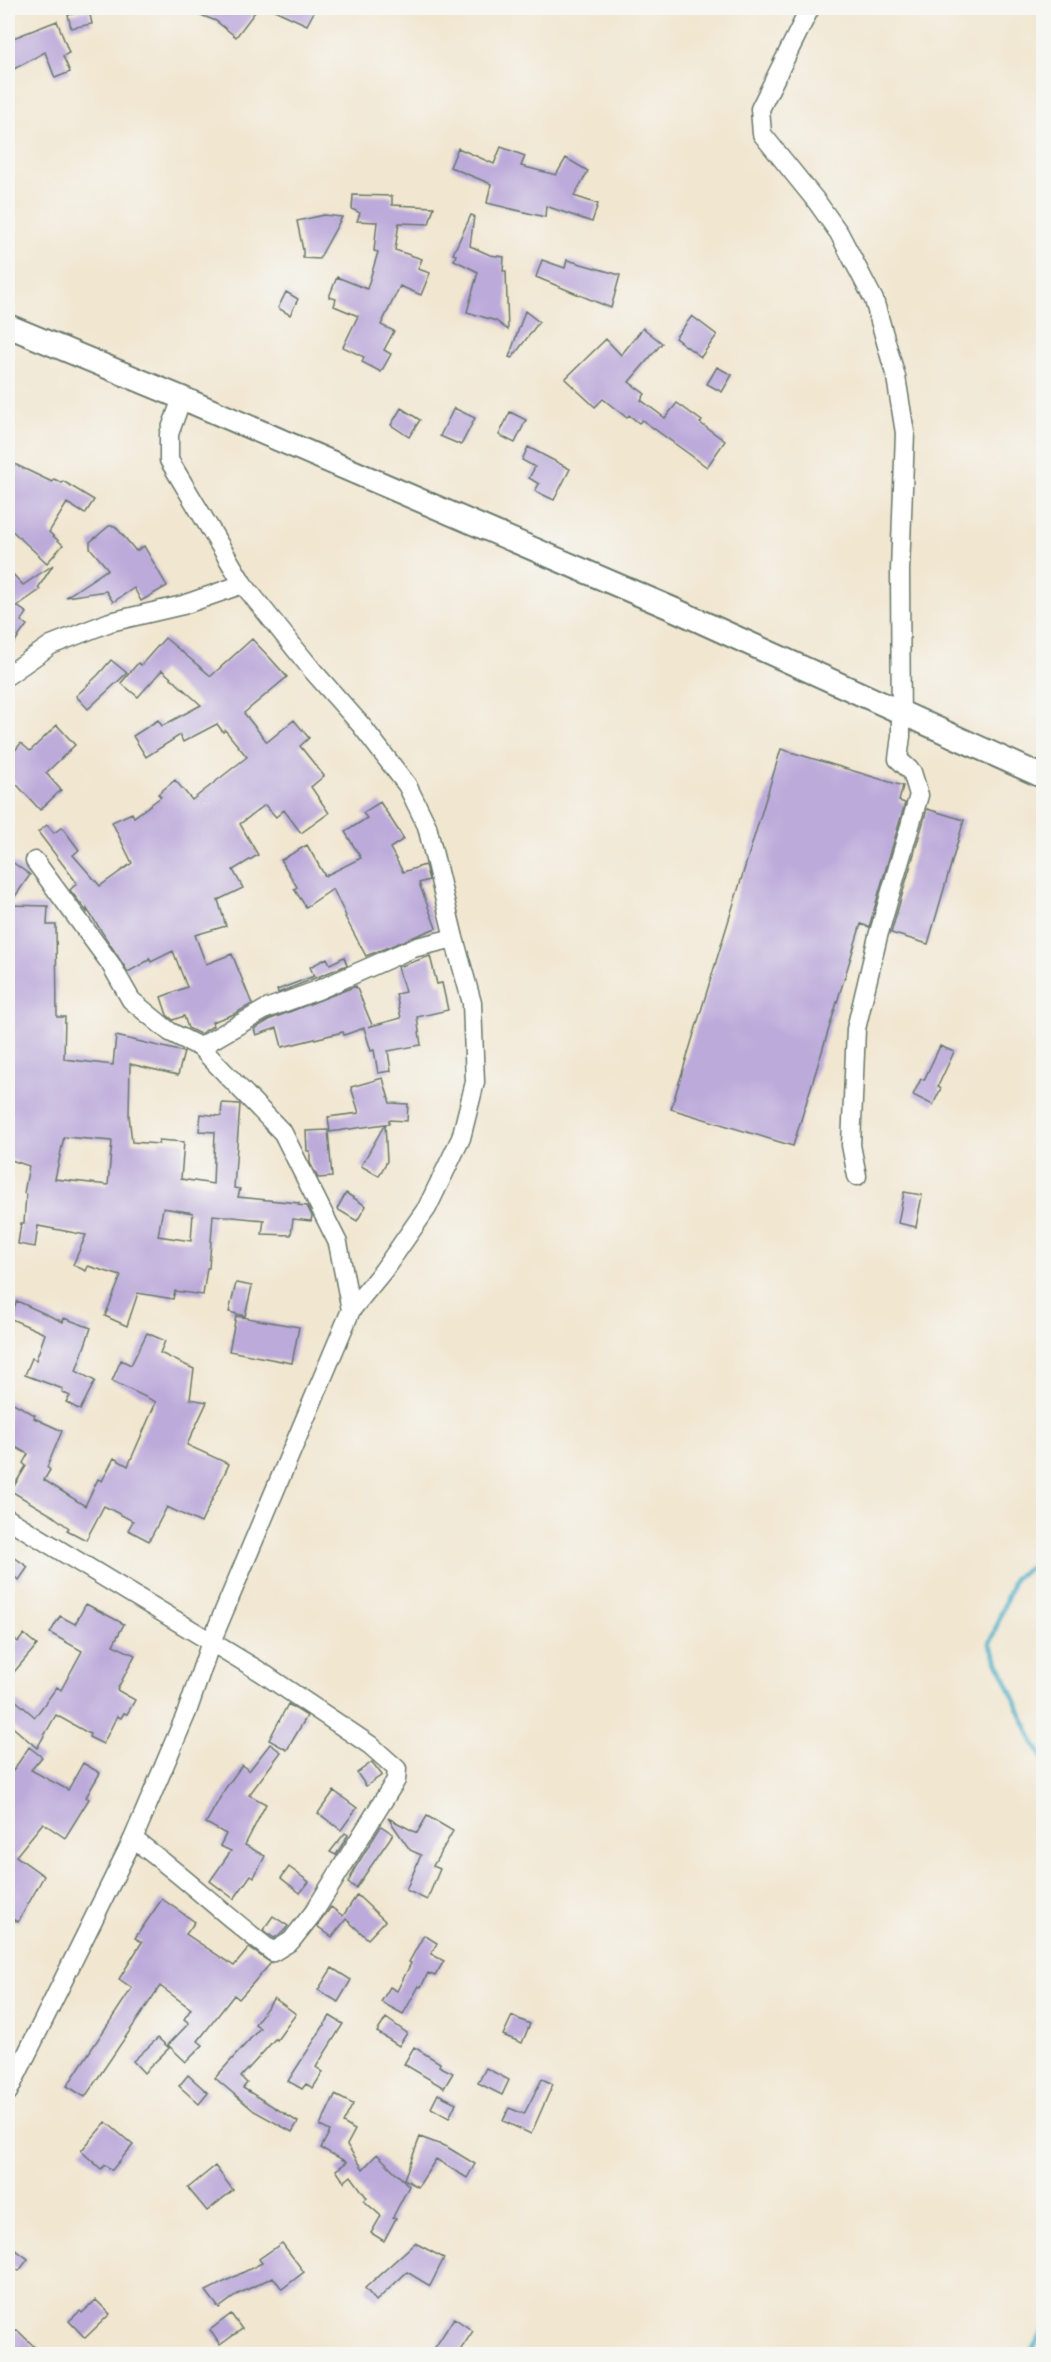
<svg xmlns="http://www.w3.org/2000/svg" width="1051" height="2362" font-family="Caveat,sans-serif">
	<rect width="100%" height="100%" fill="#f6f6f2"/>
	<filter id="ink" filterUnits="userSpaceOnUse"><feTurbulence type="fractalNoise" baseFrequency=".0167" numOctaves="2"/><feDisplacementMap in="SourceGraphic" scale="12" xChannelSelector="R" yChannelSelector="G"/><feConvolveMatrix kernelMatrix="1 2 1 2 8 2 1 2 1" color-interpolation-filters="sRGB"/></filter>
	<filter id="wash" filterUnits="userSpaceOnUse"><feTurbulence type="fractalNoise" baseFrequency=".008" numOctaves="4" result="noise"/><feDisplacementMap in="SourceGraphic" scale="24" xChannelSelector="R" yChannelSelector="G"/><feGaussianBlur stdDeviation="1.35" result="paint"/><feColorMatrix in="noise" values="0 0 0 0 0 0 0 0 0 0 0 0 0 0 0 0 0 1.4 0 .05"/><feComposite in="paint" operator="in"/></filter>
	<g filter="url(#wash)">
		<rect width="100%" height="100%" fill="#f1e6d0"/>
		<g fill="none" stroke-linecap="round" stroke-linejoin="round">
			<!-- stream -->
			<path stroke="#45adc4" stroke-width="5" d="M1044,1555L1042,1560L1014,1578L990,1644L1035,1745L1044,1760
				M1029,2354L1044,2331"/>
		</g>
		<g id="blocks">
			<!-- building -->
			<path fill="#bcaada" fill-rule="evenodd" d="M183,8H258L236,37L216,21Z
				M270,8H316L307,25Z
				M89,10L92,24L71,28L68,15Z
				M57,21L69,53L63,56L70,72L55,78L45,52L14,69L8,57V40Z
				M501,147L525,156L521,166L556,175L566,158L588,171L574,196L598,204L592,222L546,206L545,217L487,203L491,184L450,167L458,148L494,164Z
				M353,195L392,196V205L434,207L429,224L399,223L395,250L422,259L418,269L430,273L421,295L400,286L381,325L394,331L384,350L391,354L381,372L362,362L364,357L343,347L358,316L334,306L336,299L329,297L337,277L367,289L378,252L374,251L377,222L357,221L360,213L352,209Z
				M324,215L342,217L319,259L303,258V250L297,221Z
				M471,215L474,216L470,246L490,255L504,257L503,271H506L508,330L496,321L467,312L478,272L454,260L456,255L453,254Z
				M542,260L565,268L567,260L620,275L611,308L536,277Z
				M286,292L298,299L290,315L278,308Z
				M525,311L539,322L512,358L509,357Z
				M692,316L717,335L701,357L675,338Z
				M643,328L662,343L629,382L645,394L641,400L665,418L677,403L702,421L700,423L725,441L707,467L642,420L639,423L629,415L627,418L603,399L595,407L565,379L606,339L621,355Z
				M717,367L732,375L722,392L707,384Z
				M401,408L420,420L409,437L391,425Z
				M454,408L475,418L461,445L440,436Z
				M510,412L526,420L515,443L499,435Z
				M528,447L570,469L554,500L535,491L539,484L529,478L535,467L522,460Z
				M8,461L52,482L54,479L62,483L63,481L94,500L85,514L67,503L49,532L63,545L47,563L8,527Z
				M109,526H115L136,551L144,546L167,586L141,601L134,588L113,602L106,591L66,597L108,569L90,548V542Z
				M53,565L38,588L40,590L17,606L27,613L21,621L27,625L8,651V569L23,585Z
				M165,638L211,676L252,639L271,659L287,677L244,713L267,742L294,720L309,738L300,746L324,776L311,787L329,813L301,833L284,810L276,817L265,805L240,824L258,855L233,870L243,888L218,900L226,926L195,935L206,964L232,954L252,1004L234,1014L212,1022L213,1026L200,1034L188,1028L184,1016L173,1020L167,1015L161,997L187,987L173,951L151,962L149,957V960L128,972L87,909V912L70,890L77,883L38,832L47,825L54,833L62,827L79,850L73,855L100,886L132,863L112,822L132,813L134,817L161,797L158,794L175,780L192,800L247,757L225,730L223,732L217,724L183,742L180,735L146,757L133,736L158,720L162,726L201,705L162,670L138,697L121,683L138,663L141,665Z
				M111,660L127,673L88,709L76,696L98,675Z
				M57,725L75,745L46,773L61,790L40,810L8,775V759L21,743L30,751Z
				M781,749L903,786L899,801L905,803L869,927L861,924L793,1146L671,1109Z
				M380,802L404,839L390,848L403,872L425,865L429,880L419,883L436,928L366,956L345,917L346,916L333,889L306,907L294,889L297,887L281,860L307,845L325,876L361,858L345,832L367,818L363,813Z
				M927,809L964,820L928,944L891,933Z
				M8,859L30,875L9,905L48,906L47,925H56L57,1017H65L64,1059L113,1065L116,1036L184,1052L178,1075L130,1064L129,1115L132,1142L159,1144V1140L184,1142L181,1179L213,1184L215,1132L199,1131L201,1114L221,1116L222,1103L240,1104L234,1188L240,1189L238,1197L299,1203L298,1205L307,1206L312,1216L311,1221L293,1219L291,1235L262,1234L264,1220L213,1215L209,1268H207L203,1295L175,1291L173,1299L138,1293L127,1326L105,1316L121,1276L88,1266L86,1271L73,1265L86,1235L38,1226L35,1247L18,1244L21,1223H24L26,1194L24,1193L29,1166L8,1159V1133L12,1116H8ZM64,1137L112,1141L108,1185L55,1179ZM163,1208L193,1213L191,1241L158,1236Z
				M430,956L437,984L442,983L448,1010L417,1017L421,1045L388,1051L391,1071L378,1073L374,1050L371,1051L364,1028L344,1035L343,1032L282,1047L277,1028L256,1035L254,1029L271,1019L356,986L372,1025L368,1027L401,1018L396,994L405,992L398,967Z
				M344,957L347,965L278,993L277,990L314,976L310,967L327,958L330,964Z
				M940,1046L954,1052L938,1086L941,1088L933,1105L913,1095L921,1079L924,1080Z
				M383,1078L390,1103L408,1104L407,1121L389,1120V1124H385L387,1161L379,1176L361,1166L385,1124L330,1132L328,1117L359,1113L351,1087Z
				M328,1130L332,1177L318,1178L310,1163V1151H307L306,1131Z
				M904,1192L922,1195L916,1227L898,1223Z
				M346,1193L366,1206L357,1221L337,1209Z
				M236,1283L252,1286L245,1316L229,1312Z
				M17,1301L63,1322L64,1318L91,1328L76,1371L95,1381L80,1410L66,1402L70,1396L62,1392L63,1389L25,1375L32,1358L36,1360L45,1334L9,1318Z
				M236,1316L299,1327L292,1363L229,1351Z
				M147,1333L165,1341L160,1353L194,1369L190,1399L207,1402L187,1445L229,1464L201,1523L167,1507L149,1541L128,1530L133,1521L104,1506L86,1540L67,1530L69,1528L53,1516L11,1491L26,1466L23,1463L28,1454L8,1443V1400L35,1415L34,1418L62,1431L47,1467L50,1470L44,1480L85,1506L98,1479L102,1481L114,1458L128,1466L156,1402L112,1381L121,1360L131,1365Z
				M8,1553L28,1567L19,1580L8,1573Z
				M86,1604L124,1624L113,1645L135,1655L117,1690L135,1700L127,1714L124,1713L121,1718L117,1716L103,1744L89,1737L90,1734L56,1715L37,1748L8,1723V1694L35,1717L57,1687L61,1690L82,1651L50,1633L60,1616L75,1624Z
				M8,1633L18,1642L24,1634L37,1645L8,1679Z
				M288,1704L307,1716L287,1750L269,1740Z
				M270,1744L281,1752L249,1795L266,1804L245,1845L265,1856L254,1877L251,1875L234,1899L210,1881L231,1851L220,1846L226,1834L206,1823L225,1789L242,1765L249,1771Z
				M29,1747L42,1757L31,1770L68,1790L83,1763L100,1773L86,1797L89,1799L65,1838L43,1823L16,1856L44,1876L18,1922L8,1917V1778Z
				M372,1762L382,1775L366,1786L357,1773Z
				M334,1791L357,1808L341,1830L318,1813Z
				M427,1816L453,1831L433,1866L440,1869L427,1900L406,1890L421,1855L410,1850L388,1818L417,1833Z
				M381,1826L393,1834L356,1888L348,1883L355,1868Z
				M345,1833L348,1835L336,1855L330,1852Z
				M289,1867L309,1882L300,1893L281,1878Z
				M357,1895L385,1921L368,1939L346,1919L332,1937L317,1926L331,1907L343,1916Z
				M162,1899L195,1922L186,1934L234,1966L249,1948L271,1963L239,1999L234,1995L198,2041L203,2045L186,2062L168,2045L189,2023L184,2019L191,2009L160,1986L85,2097L67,2086L132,1988L119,1979L142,1942L135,1938Z
				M273,1916L288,1926L283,1932L274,1938L263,1930Z
				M424,1935L437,1943L431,1954L444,1961L435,1976L428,1973L421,1987L419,1986L403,2014L381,2002L390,1987L397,1991L411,1963L409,1962Z
				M332,1968L351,1980L338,2002L318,1990Z
				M274,1998L296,2014L277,2040L275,2039L241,2077L247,2083L243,2088L298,2122L292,2132L254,2111L215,2078L260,2028L255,2024Z
				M330,2016L343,2024L316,2067L323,2072L313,2088L306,2084L302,2089L288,2081Z
				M512,2016L530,2024L522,2043L503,2035Z
				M386,2018L407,2033L399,2046L377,2032Z
				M158,2038L169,2048L144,2073L133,2061Z
				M414,2047L440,2063L439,2066L453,2073L444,2088L404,2064Z
				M486,2068L509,2080L502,2095L478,2083Z
				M188,2075L208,2093L199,2104L179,2086Z
				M542,2079L553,2084L531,2134L503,2121L509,2108L524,2114Z
				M438,2094L456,2103L449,2118L431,2108Z
				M335,2095L353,2104L343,2123L355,2130L347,2145L363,2169L377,2154L409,2186L393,2217L396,2218L384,2241L371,2233L381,2216L364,2201L367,2198L351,2176L344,2182L336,2170L347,2162L321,2148L330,2131L320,2126Z
				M106,2122L133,2145L112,2170L105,2165L101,2169L81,2151Z
				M420,2137L447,2147L475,2164L467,2178L436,2159L418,2187L404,2179Z
				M215,2166L233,2190L207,2211L188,2188Z
				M282,2243L304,2272L282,2289L273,2277L238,2294L219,2308L206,2291L262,2263L259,2259Z
				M415,2243L444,2258L430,2286L407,2272L376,2301L365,2288Z
				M16,2250L28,2259L19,2271L8,2263Z
				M96,2300L110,2314L85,2338L69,2321L80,2311L82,2313Z
				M231,2314L242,2329L220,2345L210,2330Z
				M454,2318L473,2331L457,2355H442L434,2349Z
				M17,2330L43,2355H8V2340Z"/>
		</g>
	</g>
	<g filter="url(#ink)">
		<use href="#blocks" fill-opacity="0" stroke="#68786b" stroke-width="1.5"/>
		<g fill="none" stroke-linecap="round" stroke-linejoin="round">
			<!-- minor casing -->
			<g stroke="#68786b" stroke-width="21">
				<path id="minor" d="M810,8L760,109L762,134L817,202L839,233L874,300L896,377L905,433L900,571L901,736L898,759L912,772L919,795L878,936L856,1029L851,1145L857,1176
					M8,675L51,645L110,622L183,605L243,584
					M35,861L110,963L131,1000L170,1032L200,1047L283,1133L338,1243L351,1310
					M200,1047L266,1009L318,990L413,948L454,938
					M8,1519L261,1672L370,1745L397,1769L396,1780L314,1912L291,1941L273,1952C225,1916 182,1874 133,1839
					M8,2092L133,1839L187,1712L211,1642L351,1310L383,1271L427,1208L461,1138L475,1082L472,1003L454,938L427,826L407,785L361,725L313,671L243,584L169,460V434L182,398"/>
			</g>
			<!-- major casing -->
			<g stroke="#68786b" stroke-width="26">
				<path id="major" d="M8,326L182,398L673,609L1044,777"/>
			</g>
			<!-- minor -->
			<use href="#minor" stroke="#fff" stroke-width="18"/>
			<!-- major -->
			<use href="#major" stroke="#fff" stroke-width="22"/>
		</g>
	</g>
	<!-- margin -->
	<rect width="1051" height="2362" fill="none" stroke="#f6f6f2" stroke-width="30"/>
</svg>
